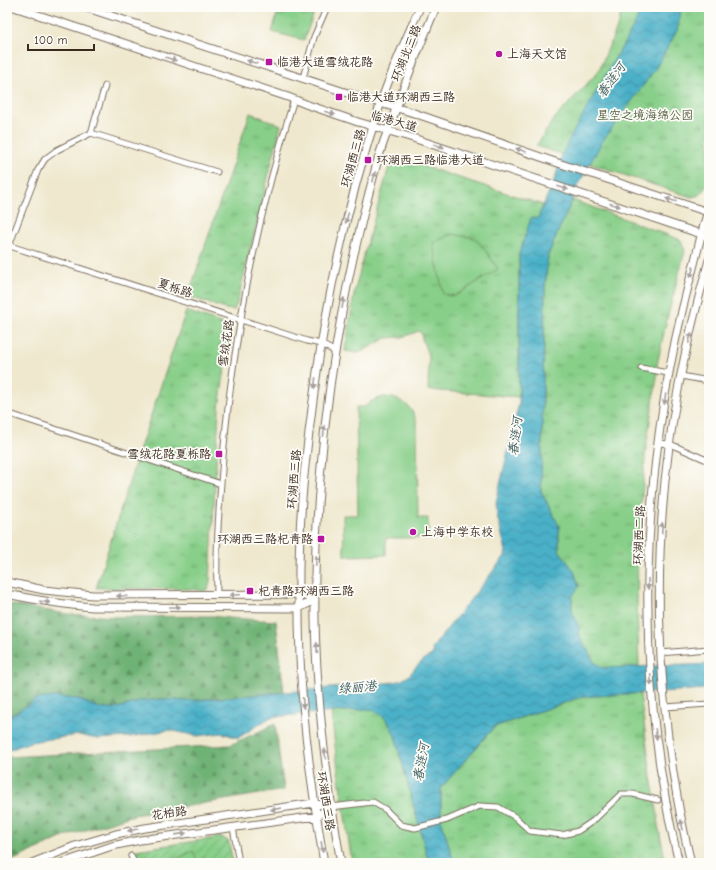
<svg xmlns="http://www.w3.org/2000/svg" width="716" height="870" font-family="'Comic Neue','LXGW WenKai TC',sans-serif">
	<defs>
		<pattern id="forest-firs" width="22" height="20" patternUnits="userSpaceOnUse"><rect width="22" height="20" fill="#6eb275"/><path d="M5 1l3.5 6h-7zM16 11l3.5 6h-7z" fill="#5c915f"/></pattern>
		<pattern id="park-tufts" width="24" height="20" patternUnits="userSpaceOnUse"><rect width="24" height="20" fill="#88cf89"/><path d="M3 7l-1-3M5 7V3M7 7l1-3M15 17l-1-3M17 17v-4M19 17l1-3" fill="none" stroke="#70a86f"/></pattern>
		<pattern id="garden-furrows" width="10" height="10" patternUnits="userSpaceOnUse"><rect width="10" height="10" fill="#88cf89"/><path d="M-1 1l2-2M0 10L10 0M9 11l2-2" fill="none" stroke="#70a86f"/></pattern>
		<pattern id="water-waves" width="16" height="10" patternUnits="userSpaceOnUse"><rect width="16" height="10" fill="#49b0c8"/><path d="M0 5q4-4 8 0t8 0" fill="none" stroke="#3e8fa2"/></pattern>
	</defs>
	<rect width="100%" height="100%" fill="#fdfcf7"/>
	<filter id="ink" filterUnits="userSpaceOnUse"><feTurbulence type="fractalNoise" baseFrequency=".025" numOctaves="2"/><feDisplacementMap in="SourceGraphic" scale="8" xChannelSelector="R" yChannelSelector="G"/><feConvolveMatrix kernelMatrix="1 2 1 2 8 2 1 2 1" color-interpolation-filters="sRGB"/></filter>
	<filter id="wash" filterUnits="userSpaceOnUse"><feTurbulence type="fractalNoise" baseFrequency=".012" numOctaves="4" result="noise"/><feDisplacementMap in="SourceGraphic" scale="16" xChannelSelector="R" yChannelSelector="G"/><feGaussianBlur stdDeviation="0.9" result="paint"/><feColorMatrix in="noise" values="0 0 0 0 0 0 0 0 0 0 0 0 0 0 0 0 0 1.4 0 .05"/><feComposite in="paint" operator="in"/></filter>
	<g filter="url(#wash)">
		<rect width="100%" height="100%" fill="#efe8ce"/>
		<!-- forest -->
		<path fill="url(#forest-firs)" stroke="#546e4a" d="M7,604L68,614L115,617L212,616L229,618L276,621L284,692L186,701L162,699L141,701L118,708L102,709L78,699H36L15,713L7,716Z
			M275,724L284,790L134,815L61,838L7,863V757L230,745Z"/>
		<!-- park -->
		<path fill="url(#park-tufts)" stroke="#627c54" d="M279,7H316L304,40L272,32Z
			M621,7H709V179C704,189 703,196 691,197L536,146L555,118L598,72L619,23Z
			M250,113L281,125L237,303L234,310L225,309L188,296Z
			M392,156L543,205L538,219L519,254V397L428,390L429,358L422,339V335L419,331L403,337L386,338L363,351L358,353L345,351L354,294L365,251Z
			M573,200L681,240L685,251L666,323L657,365V377L646,447L638,548L637,603L639,667L603,668L594,662L580,637L579,628L572,611V597L579,586L574,571L559,550V526L541,491L545,288L548,256L559,228Z
			M186,311L226,325L230,335L219,408L210,581L208,589L203,591L192,589L96,588L138,454Z
			M640,693L651,776L658,816V825L666,863H454L441,819V788L494,727L581,697Z
			M369,709C386,714 388,721 395,736L429,863H352L338,771L331,712Z"/>
		<!-- garden -->
		<path fill="url(#garden-furrows)" stroke="#627c54" d="M222,837L229,842L233,863H142L136,850Z"/>
		<!-- pitch -->
		<path fill="#88cf89" stroke="#627c54" d="M452,234L475,238L486,251L498,269L455,296L443,294L433,243Z
			M383,397C400,397 413,406 417,423L418,518H428V538H386V555L344,556L343,515H358L356,407H363V408L372,401Z
			M193,851L198,863H170V862Z"/>
		<!-- water -->
		<path fill="url(#water-waves)" stroke="#426d73" d="M641,7H682L677,31L656,68L602,142L580,182L548,255L545,288L541,491L559,526V550L574,571L579,586L572,597V611L579,628L580,637L594,662L603,668L709,664V689L581,697L494,727L441,788V819L454,863H429L395,736C388,721 385,714 369,709L271,717L238,738L222,733L197,736L169,730L130,737L97,739L79,735L30,742L7,751V716L15,713L36,699L55,697L78,699L102,709L118,708L141,701L162,699L186,701L395,682C409,679 410,673 419,664C423,660 428,657 433,654L432,648L505,556L506,551L497,516L496,502L519,403V254L531,218H538L556,175L562,154L572,134L636,22Z"/>
	</g>
	<g filter="url(#ink)">
		<g fill="none" stroke-linecap="round" stroke-linejoin="round">
			<!-- minor casing -->
			<g stroke="#7a6c5c" stroke-width="7">
				<path id="minor" d="M303,78L314,37L327,7
					M91,133L105,86
					M701,234L709,238
					M7,245L307,341L321,344L334,351
					M7,251L38,170L45,159L57,150L91,133L217,172
					M641,368L668,373
					M681,376L709,381
					M7,413L221,484
					M658,443L670,444L709,461
					M217,595C216,558 218,520 221,483C230,352 255,224 294,99
					M660,653L709,649
					M665,707L709,704
					M331,807L373,802L386,810L401,825L415,828L447,820L480,806L498,807L515,817L530,831L562,835L578,831L593,821L621,794H633L658,800
					M233,827L239,863
					M131,856L134,863"/>
			</g>
			<!-- major casing -->
			<g stroke="#7a6c5c" stroke-width="9">
				<path id="major" d="M14,7L288,97L308,105L358,122L413,138L701,234
					M84,7L366,99L411,112L558,163L708,212
					M7,582L44,590L93,595L299,594L315,600
					M7,594C36,600 64,605 93,607L299,608L315,600
					M32,863L75,846L116,834L145,828L314,803L331,807
					M62,863L112,846L140,840L317,816L331,807
					M324,863C313,795 303,728 300,658C298,601 298,544 303,487C305,461 309,434 312,408C325,305 347,203 380,105C391,71 406,39 420,7
					M341,863C324,768 313,671 315,575C318,435 339,297 377,163C381,148 387,132 393,117C406,80 421,43 436,7
					M679,863C632,671 640,469 690,279C697,255 701,232 709,208
					M691,863C653,706 649,538 680,379C688,339 698,299 709,260"/>
			</g>
			<!-- minor -->
			<use href="#minor" stroke="#fff" stroke-width="5"/>
			<!-- major -->
			<use href="#major" stroke="#fff" stroke-width="7"/>
		</g>
		<!-- one-way arrows -->
		<defs><path id="oneway-solid" d="M-6-.8H1V-3.2L6.5 0L1 3.2V.8H-6Z"/></defs>
		<g fill="#a79f9a">
			<use href="#oneway-solid" transform="translate(171 59) rotate(18)"/>
			<use href="#oneway-solid" transform="translate(252 62) rotate(-162)"/>
			<use href="#oneway-solid" transform="translate(330 113) rotate(18)"/>
			<use href="#oneway-solid" transform="translate(439 146) rotate(19)"/>
			<use href="#oneway-solid" transform="translate(521 150) rotate(-161)"/>
			<use href="#oneway-solid" transform="translate(374 177) rotate(-76)"/>
			<use href="#oneway-solid" transform="translate(563 188) rotate(18)"/>
			<use href="#oneway-solid" transform="translate(671 200) rotate(-162)"/>
			<use href="#oneway-solid" transform="translate(615 205) rotate(18)"/>
			<use href="#oneway-solid" transform="translate(347 218) rotate(105)"/>
			<use href="#oneway-solid" transform="translate(692 272) rotate(105)"/>
			<use href="#oneway-solid" transform="translate(343 303) rotate(-80)"/>
			<use href="#oneway-solid" transform="translate(690 338) rotate(-76)"/>
			<use href="#oneway-solid" transform="translate(315 383) rotate(97)"/>
			<use href="#oneway-solid" transform="translate(665 399) rotate(98)"/>
			<use href="#oneway-solid" transform="translate(324 431) rotate(-84)"/>
			<use href="#oneway-solid" transform="translate(662 528) rotate(-87)"/>
			<use href="#oneway-solid" transform="translate(316 561) rotate(-87)"/>
			<use href="#oneway-solid" transform="translate(648 584) rotate(90)"/>
			<use href="#oneway-solid" transform="translate(235 595) rotate(178)"/>
			<use href="#oneway-solid" transform="translate(122 596) rotate(-180)"/>
			<use href="#oneway-solid" transform="translate(45 602) rotate(8)"/>
			<use href="#oneway-solid" transform="translate(175 607)"/>
			<use href="#oneway-solid" transform="translate(317 648) rotate(-93)"/>
			<use href="#oneway-solid" transform="translate(651 680) rotate(86)"/>
			<use href="#oneway-solid" transform="translate(303 703) rotate(85)"/>
			<use href="#oneway-solid" transform="translate(656 734) rotate(82)"/>
			<use href="#oneway-solid" transform="translate(325 754) rotate(-97)"/>
			<use href="#oneway-solid" transform="translate(276 809) rotate(172)"/>
			<use href="#oneway-solid" transform="translate(682 825) rotate(-102)"/>
			<use href="#oneway-solid" transform="translate(133 830) rotate(168)"/>
			<use href="#oneway-solid" transform="translate(181 834) rotate(-8)"/>
			<use href="#oneway-solid" transform="translate(322 847) rotate(81)"/>
		</g>
	</g>
	<!-- markers -->
	<g fill="#b5179e" stroke="#fdfcf7" stroke-width="1.5">
		<circle cx="499" cy="54" r="4"/>
		<rect x="265" y="58" width="8" height="8" rx="2"/>
		<rect x="335" y="93" width="8" height="8" rx="2"/>
		<rect x="364" y="156" width="8" height="8" rx="2"/>
		<rect x="215" y="450" width="8" height="8" rx="2"/>
		<circle cx="413" cy="532" r="4"/>
		<rect x="317" y="535" width="8" height="8" rx="2"/>
		<rect x="246" y="587" width="8" height="8" rx="2"/>
	</g>
	<g text-anchor="middle" dominant-baseline="central" stroke-width="3.5" stroke-linejoin="round" paint-order="stroke">
		<!-- street labels -->
		<g font-size="12" fill="#3b2a1e" stroke="#fdfcf7">
			<text transform="translate(406 53) rotate(-68)">环湖北三路</text>
			<text transform="translate(394 121) rotate(16)">临港大道</text>
			<text transform="translate(353 158) rotate(-74)">环湖西三路</text>
			<text transform="translate(175 288) rotate(18)">夏栎路</text>
			<text transform="translate(226 343) rotate(-82)">雪绒花路</text>
			<text transform="translate(294 479) rotate(-85)">环湖西三路</text>
			<text transform="translate(639 535) rotate(-87)">环湖西二路</text>
			<text transform="translate(326 801) rotate(81)">环湖西三路</text>
			<text transform="translate(169 813) rotate(-8)">花柏路</text>
		</g>
		<!-- poi labels -->
		<g font-size="12" fill="#3b2a1e" stroke="#fdfcf7" text-anchor="start">
			<text x="507" y="54">上海天文馆</text>
			<text x="277" y="62">临港大道雪绒花路</text>
			<text x="347" y="97">临港大道环湖西三路</text>
			<text x="376" y="160">环湖西三路临港大道</text>
			<text x="211" y="454" text-anchor="end">雪绒花路夏栎路</text>
			<text x="421" y="532">上海中学东校</text>
			<text x="313" y="539" text-anchor="end">环湖西三路杞青路</text>
			<text x="258" y="591">杞青路环湖西三路</text>
		</g>
		<!-- park labels -->
		<g font-size="12" fill="#525c3e" stroke="#fdfcf7">
			<text x="645" y="115">星空之境海绵公园</text>
		</g>
		<!-- water labels -->
		<g font-size="13" font-style="italic" fill="#416062" stroke="#fdfcf7">
			<text transform="translate(611 80) rotate(-54)">春涟河</text>
			<text transform="translate(515 436) rotate(-83)">春涟河</text>
			<text transform="translate(357 687) rotate(-5)">绿丽港</text>
			<text transform="translate(421 762) rotate(-80)">春涟河</text>
		</g>
	</g>
	<!-- margin -->
	<rect width="716" height="870" fill="none" stroke="#fdfcf7" stroke-width="24"/>
	<!-- scale -->
	<path d="M28 44v6h66v-6" fill="none" stroke="#3b2a1e" stroke-width="2"/>
	<text x="34" y="44" font-size="12" fill="#3b2a1e" stroke="#fdfcf7" stroke-width="3" paint-order="stroke">100 m</text>
</svg>
